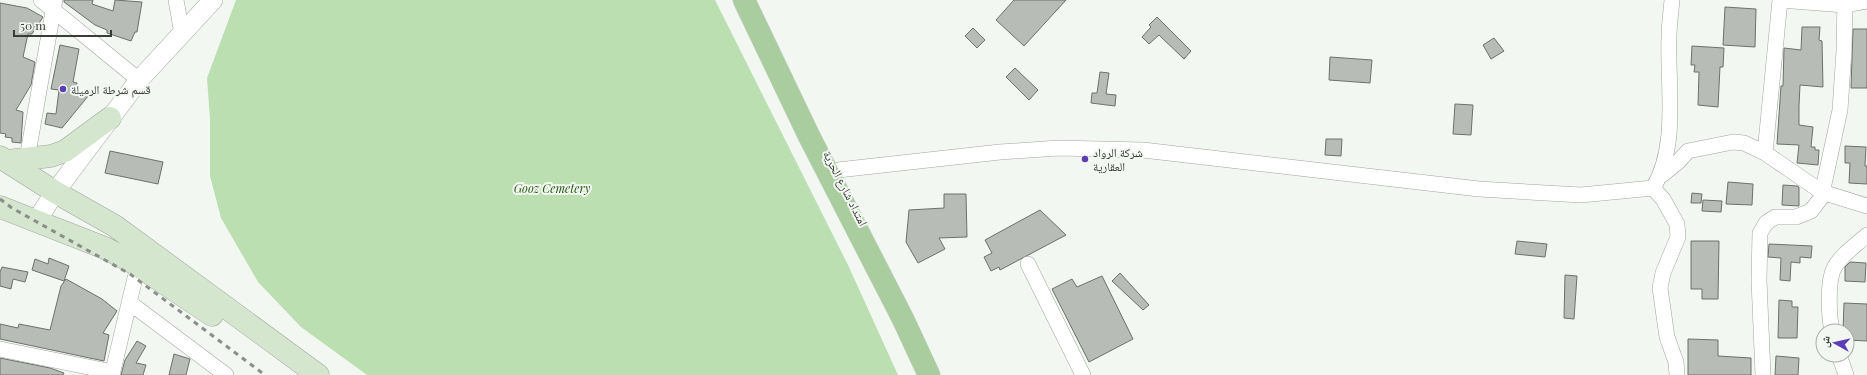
<svg xmlns="http://www.w3.org/2000/svg" width="1867" height="375" font-family="'Playfair Display','Noto Naskh Arabic',serif">
	<rect width="100%" height="100%" fill="#f3f7f1"/>
	<!-- green -->
	<path fill="#bbdfb1" d="M236,0H715L848,265L898,375H367L301,327L258,282L221,218L210,176V119L207,78Z"/>
	<!-- building -->
	<path fill="#b7bcb6" stroke="#6c716b" d="M64,0H93L92,4L113,11L115,0L142,2L137,32H135L131,41L107,33V30L95,25L64,2Z
		M1014,0H1066L1024,46L996,20Z
		M0,3L27,8L43,17L32,34H28L23,57L35,62L31,85L16,110L23,112L21,143L12,142V138L5,137L6,134L0,133Z
		M1725,7L1756,9L1755,47L1723,45Z
		M1157,17L1191,51L1184,59L1159,35L1149,44L1142,37L1151,27L1149,25Z
		M1802,27H1820L1819,40L1822,41L1823,87L1800,85L1799,106V125L1813,127L1811,147H1815V150H1819L1818,165L1797,163L1799,145L1777,144L1781,86H1783L1784,48L1801,50Z
		M973,28L985,40L977,48L965,36Z
		M1853,29H1867V88H1851Z
		M1494,38L1504,51L1491,59L1483,45Z
		M60,45L79,49L73,82L77,83L76,93L89,95L62,128L45,124L47,113L56,114L59,90L51,89Z
		M1692,46L1724,48L1723,67H1720L1718,107L1698,105L1699,72H1694L1695,65H1691Z
		M1330,57L1372,60L1370,83L1329,80Z
		M1015,68L1038,90L1029,100L1006,77Z
		M1100,72L1109,73L1106,94L1116,95L1115,106L1091,103L1092,93H1097Z
		M1455,104L1473,105L1471,135L1453,134Z
		M1326,139H1342L1341,156L1325,155Z
		M1845,146L1866,147L1865,166H1867V184L1849,183L1850,163H1845Z
		M110,151L163,162L158,184L105,173Z
		M1728,182L1753,184L1752,205L1726,204Z
		M1783,185L1797,186L1799,187V206L1782,205Z
		M1692,193L1702,194L1701,203H1691Z
		M944,194H966L967,237L939,238L945,249L918,263L906,242L909,210L944,208Z
		M1703,200L1722,201L1721,212L1702,211Z
		M1040,210L1066,235L1000,270L999,267L991,271L984,257L992,253L985,240Z
		M1517,241L1547,244L1545,257L1515,254Z
		M1691,241H1719L1718,299H1702V289H1691Z
		M1769,244L1812,246L1811,258L1800,257V263L1791,262L1790,281L1780,280L1781,258L1768,257Z
		M49,258L69,266L64,281L32,270L35,259L48,264Z
		M1850,262L1866,263L1865,282L1845,281V267Z
		M2,267L28,272L25,282L13,279L11,289L0,286V272Z
		M1120,273L1149,305L1143,310L1112,281Z
		M1565,275L1577,276L1574,319L1564,318Z
		M1102,276L1133,339L1089,362L1052,289L1072,279L1077,287Z
		M66,279L102,299L117,311L103,333L109,335L104,361L0,339V324L18,328L19,324L50,330L61,286Z
		M1779,300L1792,301V307H1798L1797,338H1778Z
		M1844,303L1867,304V341L1847,340V331H1843Z
		M1688,339L1718,340V356L1751,358V375H1688Z
		M137,341L146,346L136,363L146,365L143,375H121L125,360Z
		M174,354L190,359L186,375H169Z
		M1776,356L1799,358L1798,375H1775Z
		M0,358L50,368L64,373L63,375H0Z"/>
	<g fill="none" stroke-linecap="round" stroke-linejoin="round">
		<!-- minor casing -->
		<g stroke="#a1a5a0" stroke-width="16">
			<path id="minor" d="M41,0L139,80
				M176,0L182,34
				M1672,0C1671,12 1669,25 1669,37C1667,84 1679,146 1653,188L1663,199L1677,224L1678,237L1663,273L1660,288L1667,337L1676,362L1677,375
				M1780,0L1845,5L1867,1
				M1765,153L1780,0
				M27,159L55,0
				M838,170L1000,152L1058,148L1143,150L1479,189L1581,195L1653,188
				M1662,175L1678,162L1688,151L1733,142L1744,143L1765,153L1822,192L1867,206
				M1028,264L1083,375
				M130,303L226,375
				M1832,331C1829,317 1827,282 1834,268C1841,255 1856,245 1867,235
				M0,349L113,372
				M1839,355L1846,375
				M112,375L135,278L139,267
				M1763,375L1759,280L1760,233L1766,223L1775,217H1796L1811,211L1821,198L1840,110L1844,51L1845,0"/>
		</g>
		<!-- tertiary casing -->
		<g stroke="#a1a5a0" stroke-width="20">
			<path id="tertiary" d="M37,220L55,192L139,80L213,0"/>
		</g>
		<!-- secondary casing -->
		<g stroke="#a1a5a0" stroke-width="23">
			<path id="secondary" d="M0,157L55,192L115,226L318,375
				M7,161L51,156L65,151L110,118
				M0,207L105,248L134,263L212,315"/>
		</g>
		<!-- primary casing -->
		<g stroke="#d4d4d4" stroke-width="23">
			<path id="primary" d="M744,0L809,136L903,319L929,375"/>
		</g>
		<!-- minor -->
		<use href="#minor" stroke="#fff" stroke-width="15"/>
		<!-- tertiary -->
		<use href="#tertiary" stroke="#fff" stroke-width="19"/>
		<!-- secondary -->
		<use href="#secondary" stroke="#d4e6ce" stroke-width="22"/>
		<!-- primary -->
		<use href="#primary" stroke="#a9cd9e" stroke-width="22"/>
		<!-- rail -->
		<path stroke="#8b8e8a" stroke-width="3" stroke-dasharray="5 5" stroke-linecap="butt" d="M0,199L12,208L130,274L265,375"/>
	</g>
	<!-- markers -->
	<g fill="#5b3eb6" stroke="#f3f7f1" stroke-width="1.5">
		<circle cx="63" cy="89" r="4"/>
		<circle cx="1085" cy="159" r="4"/>
	</g>
	<g text-anchor="middle" dominant-baseline="central" stroke-width="4" stroke-linejoin="round" paint-order="stroke">
		<!-- poi labels -->
		<g font-size="12" fill="#3b3c3a" stroke="#f3f7f1" text-anchor="start">
			<text x="71" y="89">قسم شرطة الرميلة</text>
			<text x="1093" y="152">شركة الرواد<tspan x="1093" dy="14">العقارية</tspan></text>
		</g>
		<!-- park labels -->
		<g font-size="12" font-style="italic" fill="#255911" stroke="#f3f7f1">
			<text x="552" y="188">Gooz Cemetery</text>
		</g>
		<!-- street labels -->
		<g font-size="12" fill="#3b3c3a" stroke="#f3f7f1">
			<text transform="translate(846 188) rotate(63)">امتداد شارع الحرية</text>
		</g>
	</g>
	<!-- north arrow -->
	<g transform="translate(1835 343) rotate(278)"><circle r="19" fill="#f3f7f1" stroke="#a9aca8"/>
	<path d="M0-3L7 15L0 10L-7 15Z" fill="#5b3eb6"/>
	<text y="-6" font-size="11" font-weight="bold" text-anchor="middle" fill="#3b3c3a">ش</text>
	</g>
	<!-- scale -->
	<path d="M14 30v6h97v-6" fill="none" stroke="#3b3c3a" stroke-width="2"/>
	<text x="20" y="30" font-size="12" fill="#3b3c3a" stroke="#f3f7f1" stroke-width="3" paint-order="stroke">50 m</text>
</svg>
